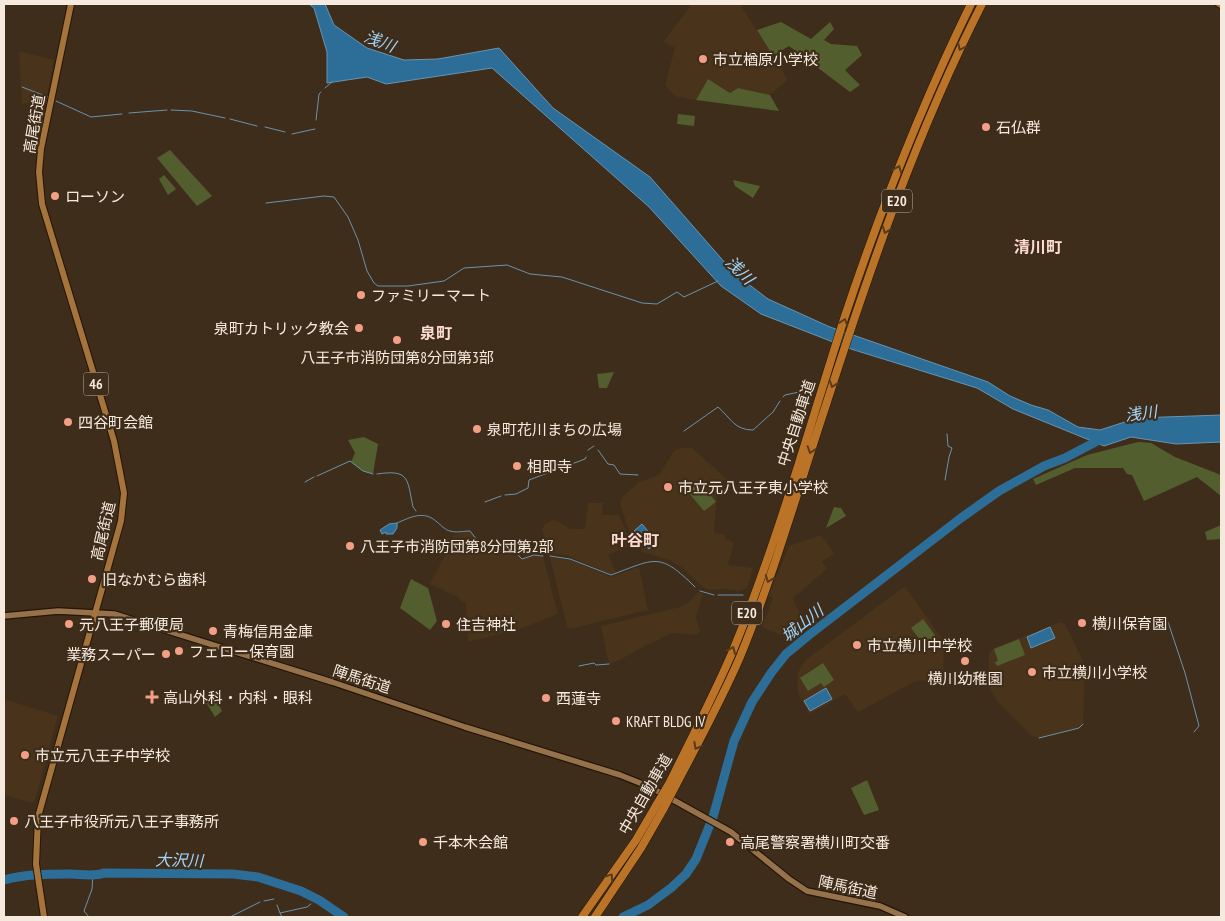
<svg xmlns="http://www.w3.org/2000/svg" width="1225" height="921" font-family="'PT Sans Narrow','Noto Sans JP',sans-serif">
	<rect width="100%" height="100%" fill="#3e2d1a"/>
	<!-- built -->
	<path fill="#49331a" d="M692,4H740L788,80L770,95L738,88L730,93L708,79L696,100L678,97L673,94L665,85L675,48L663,42Z
		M19,51L54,60L46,101L22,104Z
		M688,447L692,448L728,480H718L714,533L724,534L726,539L734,543L728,565L753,568L747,588L739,591L725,589L709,590L703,587L681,567L670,560L642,552L631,535L625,520L620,502L622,497L639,482L659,475L672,454L677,449Z
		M588,503H603L602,515H619L632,545L608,555L616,572L611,574L569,556L550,553L542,530L544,525L552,520L560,522L570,529H585Z
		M469,530L488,554L512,549L522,559L534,555L543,556L558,614L520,629L468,642L466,603L460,600V598L430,584L444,557L450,549L452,536Z
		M821,535L834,553L822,562L827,569L793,598L803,621L783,636L762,627L773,598L769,595L789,546Z
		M550,557L570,560L611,577L639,567L648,610L570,629L567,627Z
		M902,588H906L943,640L944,680L916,681L860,711H857L845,694L810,714L799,696L797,687L798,673L802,665L807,659Z
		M698,592L703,594L696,617L700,631L697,635L672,633L641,648L620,660L609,664L601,626L680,607L689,602Z
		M1060,622L1065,624L1085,665L1083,724L1079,728L1039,738L1032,736L997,701L989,687V653L994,648Z
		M4,699L58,716L35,800L32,803L4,795Z"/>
	<!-- green -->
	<path fill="#535e2f" d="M781,22L811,39L830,22L834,29L824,40L831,44L857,46L862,55L845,70L860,85L850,92L789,46L773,56L757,30Z
		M708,79L730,93L738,88L770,95L779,111L696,100Z
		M678,114L695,116L694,126L677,124Z
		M170,150L212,196L197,206L157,158Z
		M164,175L176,189L168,195L159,179Z
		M733,180L760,186L753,198L735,186Z
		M614,372L607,388H599L597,374Z
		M364,437L378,444L373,474L363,471L351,462L355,453L348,440Z
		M1138,442L1151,443L1175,457L1221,475V496L1197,477L1144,501L1132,475L1127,474L1123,468H1075L1036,485L1033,479L1087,455Z
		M700,482L716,502L704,511L688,492Z
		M834,507L841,508L846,516L826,528Z
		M1221,525V539L1207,540L1205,532Z
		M411,579L428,588L437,621L430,630L400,608Z
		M923,619L940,642L928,650L911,628Z
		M1019,639L1025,655L997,666L995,662L998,661L994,649Z
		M823,663L834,680L824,687L821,683L808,691L800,678Z
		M213,694L222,711L215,717L204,699Z
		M867,780L879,810L864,815L851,788Z"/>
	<!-- water -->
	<path fill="#2d6e99" stroke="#6993ae" d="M309,4H325L334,25L367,48L404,60L438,59L499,48L553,108L650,177L734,273L768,299L830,327L988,382L1010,396L1031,405L1048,410L1078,427L1100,430L1137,418L1221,415V442L1176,444L1131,437L1104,446L1013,409L977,388L851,349L761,314L721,286L649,207L492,68L386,84L367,77L327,83V52L314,8Z
		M397,523V528L393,534H386V532L382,534L380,530L389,524Z
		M642,524L657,542L649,549L634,531Z
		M1050,627L1055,638L1031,648L1027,637Z
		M826,688L832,699L810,711L804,701Z"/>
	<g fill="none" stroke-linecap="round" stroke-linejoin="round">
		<!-- stream -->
		<path stroke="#6993ae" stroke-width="1" d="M22,87L48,97
			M325,88L332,82
			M56,101L91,117L122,114
			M171,110L192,111L225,118
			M129,113L167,110
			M230,119L257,126
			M316,120L319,94L321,92
			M265,127L285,132
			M292,134L315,129
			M266,203L324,196L334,197L348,217L358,240L367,271L374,283L378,286H408L444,281L464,268L507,265L530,274L562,277L642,303L657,304L677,292L684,297L718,281
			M783,397L785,395L804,391L811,388
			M684,431L718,407C731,418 734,430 753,430L773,412L780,401
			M588,450L594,446
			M598,450L608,464L614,465L620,474L638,475
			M377,474C410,469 407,479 413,507L416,511
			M317,476L350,461L363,471L373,474
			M945,480L949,457L952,448L948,446L947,434
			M305,482L314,477
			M505,495L516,494L528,488L529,480L585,459L586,457
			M485,502L501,496
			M397,523C411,517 424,510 437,522C441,525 445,530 450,531C456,533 464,531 470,531L488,554L512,549L522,559L534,555L543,556
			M550,556L570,559L611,575C655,559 659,551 695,587
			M700,591L714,595
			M718,595H743
			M1168,622L1185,673L1199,726L1194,732
			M579,666L594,663L596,665L609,664
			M1039,738L1079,728L1083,724
			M264,901L274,899
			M315,901L318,899
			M277,905L280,913
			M89,917L84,911L92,889L93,874
			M230,917L260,902
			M282,917L280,913L307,907L311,904"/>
		<!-- river -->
		<path stroke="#2d6e99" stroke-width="9" d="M4,880C25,874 47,874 70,874C80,874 94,877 104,873L233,874L258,877L301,891L319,900L344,917
			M623,917L648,905L671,888L686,874L696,859L713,817L734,741L752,702L771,673L786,654L809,635L961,518L999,491L1044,466L1065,458L1103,438"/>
		<!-- secondary casing -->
		<g stroke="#251503" stroke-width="8">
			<path id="secondary" d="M4,616L58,611L114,614L332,682L465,727L620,775L650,787L731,832L789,879L807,891L880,906L905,917"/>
		</g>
		<!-- primary casing -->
		<g stroke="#251503" stroke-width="8">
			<path id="primary" d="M1219,4L1221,5
				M44,917L36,864L38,817L121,521L124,493L114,441L42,204L39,172L41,149L71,4"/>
		</g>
		<!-- highway casing -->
		<g stroke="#251503" stroke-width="9">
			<path id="highway" d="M670,782C691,739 713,697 732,653C777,544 808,431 844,319C880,211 921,106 971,4
				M676,785C698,743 721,701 740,657C774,574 798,489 826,405C870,268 917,132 982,4
				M582,917L636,840L657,804
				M595,917L641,848L664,808"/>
		</g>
		<!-- secondary -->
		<use href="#secondary" stroke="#95724c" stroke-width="5.5"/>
		<!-- primary -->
		<use href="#primary" stroke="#a5733c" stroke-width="6"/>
		<!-- highway -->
		<use href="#highway" stroke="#bb7427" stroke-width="8"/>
		<!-- highway-bridge casing -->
		<g stroke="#251503" stroke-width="9" stroke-linecap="butt">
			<path id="highway-bridge" d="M657,804L670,782
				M664,808L676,785"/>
		</g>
		<!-- highway-bridge -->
		<use href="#highway-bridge" stroke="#bb7427" stroke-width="8"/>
	</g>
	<!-- one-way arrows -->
	<defs><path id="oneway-chevron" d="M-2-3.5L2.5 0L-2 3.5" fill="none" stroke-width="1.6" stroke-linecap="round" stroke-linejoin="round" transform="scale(1.25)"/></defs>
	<g stroke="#573b1d">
		<use href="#oneway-chevron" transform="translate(961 47) rotate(116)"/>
		<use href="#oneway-chevron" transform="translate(898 169) rotate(-69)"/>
		<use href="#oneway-chevron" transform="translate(886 230) rotate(110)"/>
		<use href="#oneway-chevron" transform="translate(844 322) rotate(-72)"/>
		<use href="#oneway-chevron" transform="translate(833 384) rotate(109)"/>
		<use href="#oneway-chevron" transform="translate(811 450) rotate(108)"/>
		<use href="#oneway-chevron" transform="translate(769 579) rotate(110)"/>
		<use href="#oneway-chevron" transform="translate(732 650) rotate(-68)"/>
		<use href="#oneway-chevron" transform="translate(697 746) rotate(118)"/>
		<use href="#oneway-chevron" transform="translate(610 877) rotate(-56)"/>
	</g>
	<!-- markers -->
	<g fill="#f39f86" stroke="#3e2d1a" stroke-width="2">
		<circle cx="703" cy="59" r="5"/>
		<circle cx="986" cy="127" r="5"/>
		<circle cx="55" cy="196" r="5"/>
		<circle cx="361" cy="295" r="5"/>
		<circle cx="359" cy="328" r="5"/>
		<circle cx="397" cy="340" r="5"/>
		<circle cx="68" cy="422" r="5"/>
		<circle cx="477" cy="429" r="5"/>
		<circle cx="517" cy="466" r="5"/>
		<circle cx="668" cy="487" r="5"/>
		<circle cx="350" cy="546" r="5"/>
		<circle cx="92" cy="579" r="5"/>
		<circle cx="1082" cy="623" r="5"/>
		<circle cx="69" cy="624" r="5"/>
		<circle cx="446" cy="624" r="5"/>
		<circle cx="213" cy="631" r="5"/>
		<circle cx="857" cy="645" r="5"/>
		<circle cx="179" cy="651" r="5"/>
		<circle cx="166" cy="654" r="5"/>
		<circle cx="965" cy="661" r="5"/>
		<circle cx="1032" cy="672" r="5"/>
		<path d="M149.5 689.5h5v5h5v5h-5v5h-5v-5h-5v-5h5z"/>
		<circle cx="546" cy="698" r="5"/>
		<circle cx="616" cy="721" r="5"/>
		<circle cx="25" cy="755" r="5"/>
		<circle cx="14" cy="821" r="5"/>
		<circle cx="423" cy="842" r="5"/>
		<circle cx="730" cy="842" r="5"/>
	</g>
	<g text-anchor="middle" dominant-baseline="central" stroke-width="4.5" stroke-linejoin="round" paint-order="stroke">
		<!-- shield labels -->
		<g fill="#3e2d1a" stroke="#bfb1a4" stroke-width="1">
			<rect x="882" y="189.5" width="30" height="23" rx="4"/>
			<rect x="83.5" y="372.5" width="25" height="23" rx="4"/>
			<rect x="732" y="601.5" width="30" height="23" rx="4"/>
		</g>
		<g font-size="14" font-weight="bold" fill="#f6eadf">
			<text x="897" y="201">E20</text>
			<text x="96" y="384">46</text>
			<text x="747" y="613">E20</text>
		</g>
		<!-- poi labels -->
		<g font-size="15" fill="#f6eadf" stroke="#3e2d1a" text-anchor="start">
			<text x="713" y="59">市立楢原小学校</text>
			<text x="996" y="127">石仏群</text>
			<text x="65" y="196">ローソン</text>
			<text x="371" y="295">ファミリーマート</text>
			<text x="349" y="328" text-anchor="end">泉町カトリック教会</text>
			<text x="397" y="357" text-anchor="middle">八王子市消防団第8分団第3部</text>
			<text x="78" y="422">四谷町会館</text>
			<text x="487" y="429">泉町花川まちの広場</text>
			<text x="527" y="466">相即寺</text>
			<text x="678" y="487">市立元八王子東小学校</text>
			<text x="360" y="546">八王子市消防団第8分団第2部</text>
			<text x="102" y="579">旧なかむら歯科</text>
			<text x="1092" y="623">横川保育園</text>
			<text x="79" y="624">元八王子郵便局</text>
			<text x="456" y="624">住吉神社</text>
			<text x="223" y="631">青梅信用金庫</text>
			<text x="867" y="645">市立横川中学校</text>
			<text x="189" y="651">フェロー保育園</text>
			<text x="156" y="654" text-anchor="end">業務スーパー</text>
			<text x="1042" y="672">市立横川小学校</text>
			<text x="965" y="678" text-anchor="middle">横川幼稚園</text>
			<text x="163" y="697">高山外科・内科・眼科</text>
			<text x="556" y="698">西蓮寺</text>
			<text x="626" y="721">KRAFT BLDG IV</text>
			<text x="35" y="755">市立元八王子中学校</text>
			<text x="24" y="821">八王子市役所元八王子事務所</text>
			<text x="433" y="842">千本木会館</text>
			<text x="740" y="842">高尾警察署横川町交番</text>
		</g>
		<!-- street labels -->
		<g font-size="15" fill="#f6eadf" stroke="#3e2d1a">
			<text transform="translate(34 124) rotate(-80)">高尾街道</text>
			<text transform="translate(796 423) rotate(-72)">中央自動車道</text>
			<text transform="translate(103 531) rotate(-77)">高尾街道</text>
			<text transform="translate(362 679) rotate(18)">陣馬街道</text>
			<text transform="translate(645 794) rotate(-60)">中央自動車道</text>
			<text transform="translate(848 887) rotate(12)">陣馬街道</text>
		</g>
		<!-- water labels -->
		<g font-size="16" font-style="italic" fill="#a2d4fa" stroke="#3e2d1a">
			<text transform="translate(380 41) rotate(21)">浅川</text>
			<text transform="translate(740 270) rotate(45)">浅川</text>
			<text transform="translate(1141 413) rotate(-7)">浅川</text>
			<text transform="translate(802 623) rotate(-38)">城山川</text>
			<text transform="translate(179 860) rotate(1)">大沢川</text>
		</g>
		<!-- neighbourhood labels -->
		<g font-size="16" font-weight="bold" fill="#fddbd1" stroke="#3e2d1a">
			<text x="1038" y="247">清川町</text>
			<text x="436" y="333">泉町</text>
			<text x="635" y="540">叶谷町</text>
		</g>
	</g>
	<!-- border -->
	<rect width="1225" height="921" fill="none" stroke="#f6eadf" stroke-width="10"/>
</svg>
